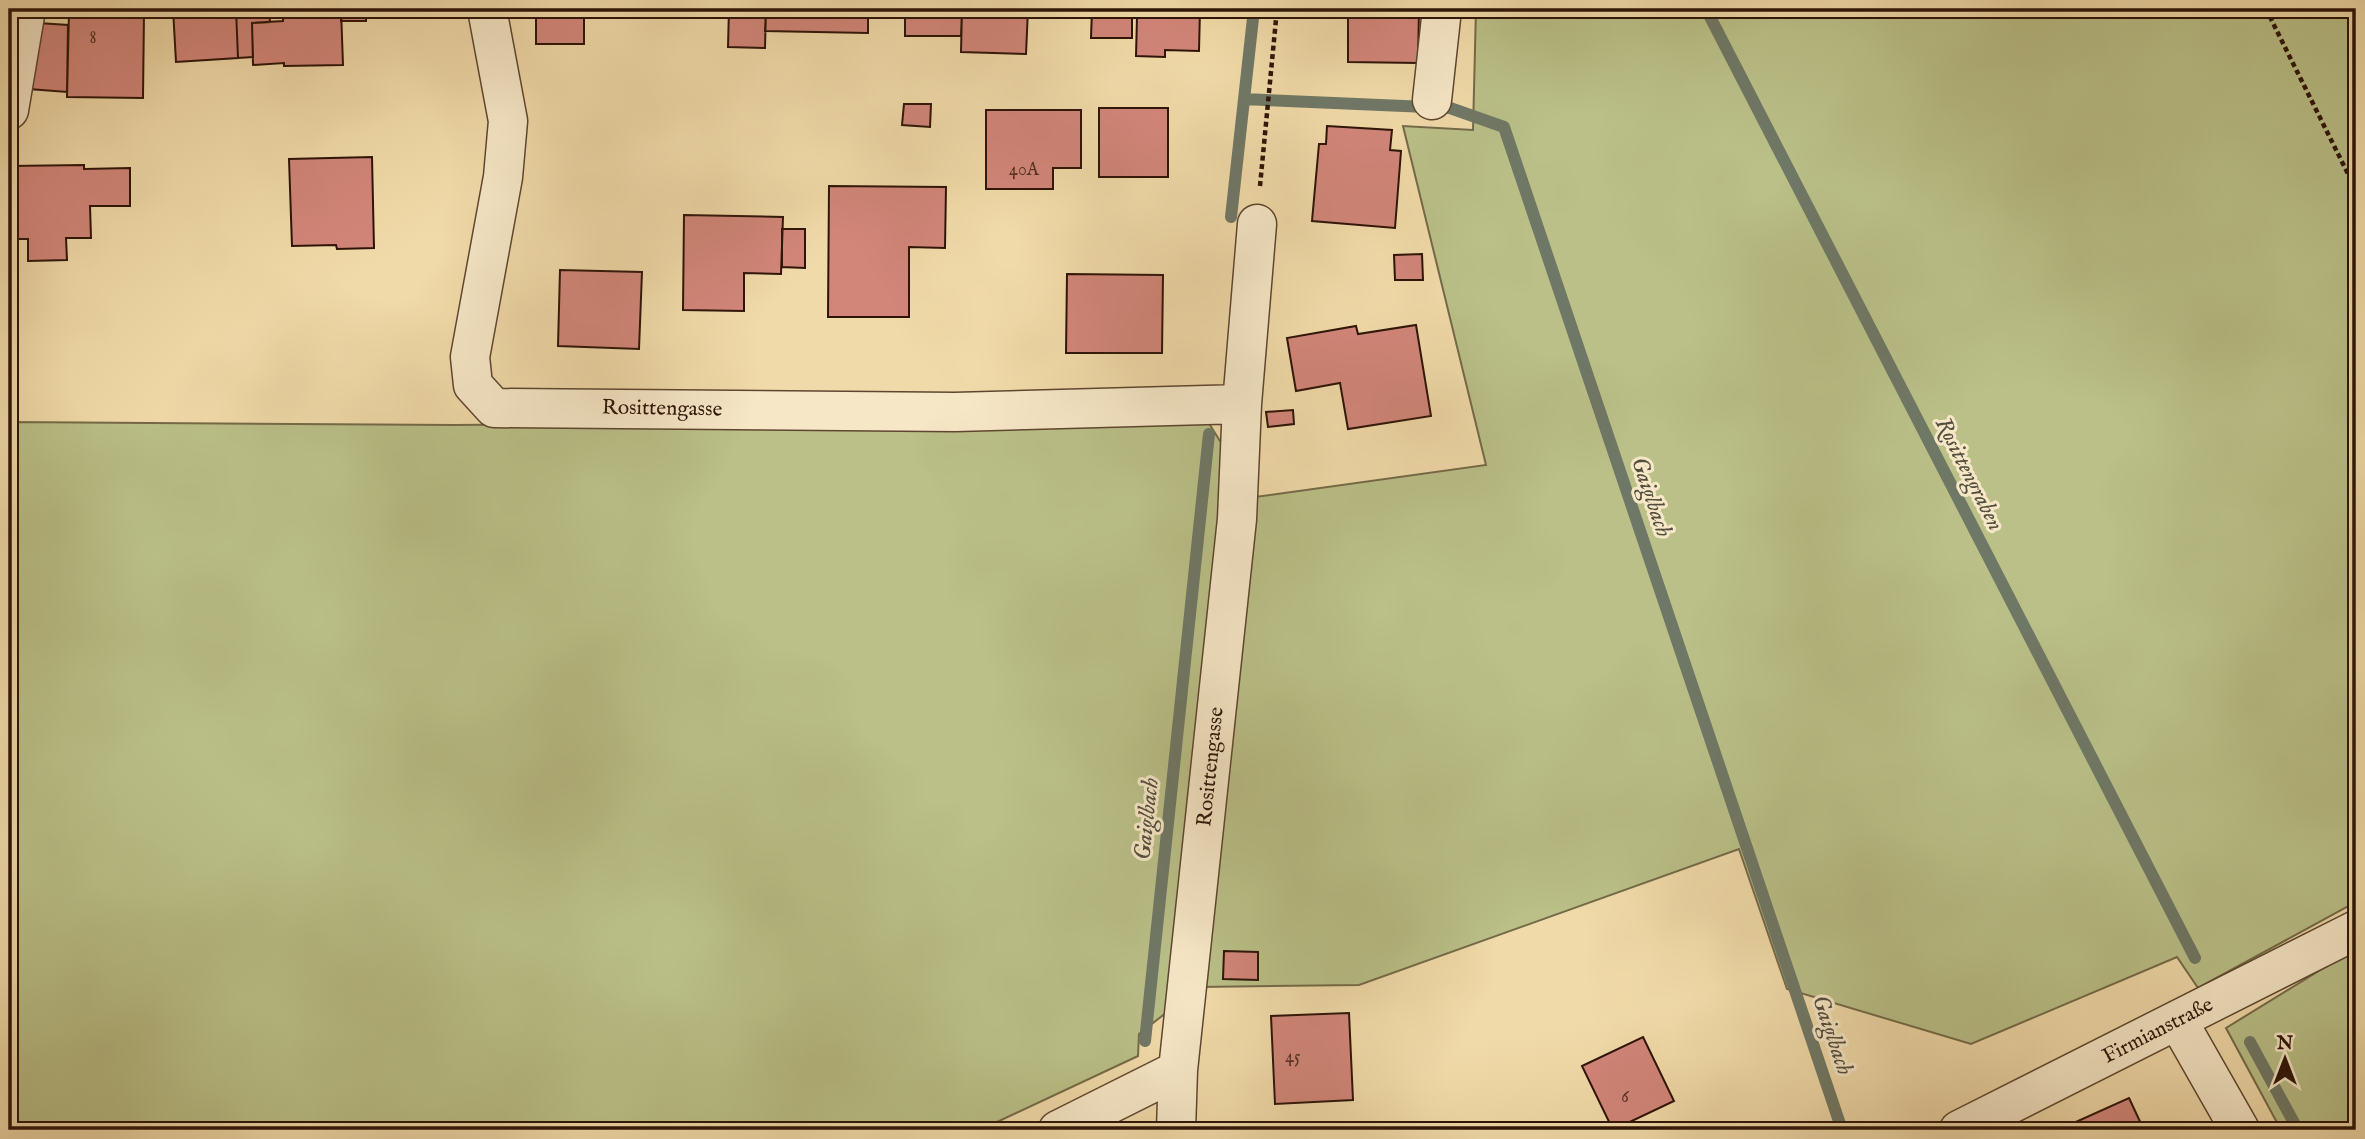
<svg xmlns="http://www.w3.org/2000/svg" width="2365" height="1139" font-family="'IM FELL English',serif">
	<rect width="100%" height="100%" fill="#f1daa9"/>
	<filter id="stains"><feTurbulence type="fractalNoise" baseFrequency=".00286" numOctaves="4"/><feColorMatrix values="0 0 0 0 .2 0 0 0 0 .09 0 0 0 0 .02 0 0 0 .5 -.17"/></filter>
	<radialGradient id="worn" r=".72"><stop offset=".6" stop-color="#630" stop-opacity="0"/><stop offset="1" stop-color="#630" stop-opacity=".3"/></radialGradient>
	<!-- green -->
	<path fill="#bac088" stroke="#746a48" stroke-width="2" d="M1476,9H2356V902L2198,988L2177,957L1971,1044L1787,989L1739,849L1359,985L1199,987L1139,1034L1138,1056L980,1130H9L13,912L9,911V422L455,425L1205,417L1255,497L1486,465L1403,126L1473,130Z
		M2356,948V1130H2281L2226,1028Z"/>
	<g fill="none" stroke-linecap="round" stroke-linejoin="round">
		<!-- stream -->
		<path stroke="#6f7866" stroke-width="12" d="M1706,9L2195,958
			M1244,99L1450,108L1504,127L1842,1130
			M1231,217L1254,9
			M1145,1041L1209,434
			M2250,1042L2298,1130"/>
	</g>
	<!-- building -->
	<path fill="#d2867a" stroke="#2d1408" stroke-width="2" d="M173,9H236L238,58L176,62Z
		M236,9H269L270,22L252,23L253,57L238,58Z
		M283,9H341L343,65L284,66V63L253,65L252,23L283,21Z
		M341,9H406V12L366,13V21H341Z
		M536,9H559V14H584V44H536Z
		M729,9H766L765,48L728,47Z
		M766,9H868V33L765,31Z
		M962,9H1028L1026,54L961,52Z
		M1092,9H1132V38H1091Z
		M1142,9H1200L1199,51L1165,50V57L1136,56L1137,17H1142Z
		M1348,9H1429L1419,10L1418,63L1348,62Z
		M905,10H962L961,36H905Z
		M69,11L144,12L143,98L67,97Z
		M38,23L68,25L67,92L29,89Z
		M904,104H931L930,127L902,125Z
		M1099,108H1168V177H1099Z
		M986,110H1081V168H1053V189H986Z
		M1327,126L1392,130L1390,150L1401,151L1395,228L1312,221L1319,144H1326Z
		M372,157L374,248L337,249L336,245L292,246L289,159Z
		M84,165V169L130,168V206H90L91,238H66L67,260L28,261V239H9V166Z
		M829,186L946,187L945,248L909,247V317H828Z
		M684,215L783,217L781,274L744,273V311L683,310Z
		M782,229H805V268L782,267Z
		M1422,254L1423,280H1395L1394,255Z
		M560,270L642,272L639,349L558,346Z
		M1067,274L1163,275L1162,353H1066Z
		M1416,325L1431,416L1348,429L1340,383L1296,391L1287,338L1356,326L1358,334Z
		M1293,410L1294,424L1268,427L1266,412Z
		M1224,951L1258,952V980L1223,979Z
		M1349,1013L1353,1100L1275,1104L1271,1016Z
		M1643,1037L1674,1101L1613,1130L1582,1066Z
		M2129,1098L2144,1130H2058Z"/>
	<g fill="none" stroke-linecap="round" stroke-linejoin="round">
		<!-- minor casing -->
		<g stroke="#5e4630" stroke-width="41">
			<path id="minor" d="M487,9L508,121L503,177L470,357L473,385L494,408L955,412L1242,404
				M1432,100L1442,9
				M9,110L26,9
				M2178,1021L2240,1130
				M1058,1130L1178,1070
				M1176,1130L1178,1070L1237,519L1242,404L1257,224
				M1959,1130L2356,930"/>
		</g>
		<!-- path -->
		<path stroke="#2d1408" stroke-width="4.5" stroke-dasharray="5 3.5" stroke-linecap="butt" d="M2266,9L2356,190
			M1260,186L1277,9"/>
		<!-- minor -->
		<use href="#minor" stroke="#f6e7c7" stroke-width="38"/>
	</g>
	<g text-anchor="middle" dominant-baseline="central" stroke-width="6" stroke-linejoin="round" paint-order="stroke">
		<!-- number labels -->
		<g font-size="18" fill="#563024">
			<text x="93" y="38">8</text>
			<text x="1024" y="170">40A</text>
			<text x="1293" y="1057">45</text>
			<text x="1625" y="1097">6</text>
		</g>
		<!-- street labels -->
		<g font-size="21" fill="#2d1408" stroke="#f6e7c7">
			<text transform="translate(662 409) rotate(1)">Rosittengasse</text>
			<text transform="translate(1211 767) rotate(-84)">Rosittengasse</text>
			<text transform="translate(2158 1031) rotate(-27)">Firmianstraße</text>
		</g>
		<!-- water labels -->
		<g font-size="23" font-style="italic" fill="#544e3f" stroke="#f6e7c7">
			<text transform="translate(1969 474) rotate(63)">Rosittengraben</text>
			<text transform="translate(1651 497) rotate(71)">Gaiglbach</text>
			<text transform="translate(1147 819) rotate(-84)">Gaiglbach</text>
			<text transform="translate(1832 1035) rotate(71)">Gaiglbach</text>
		</g>
	</g>
	<!-- margin -->
	<rect width="2365" height="1139" fill="none" stroke="#f1daa9" stroke-width="35"/>
	<rect x="10" y="10" width="2344" height="1118" fill="none" stroke="#2d1408" stroke-width="3.5"/>
	<rect x="18" y="18" width="2330" height="1104" fill="none" stroke="#2d1408" stroke-width="2"/>
	<!-- north arrow -->
	<g transform="translate(2285 1059)" stroke="#f6e7c7" stroke-width="5" paint-order="stroke">
	<path d="M0-5L12 26L0 18L-12 26Z" fill="#2d1408"/>
	<text y="-10" font-size="19" font-weight="bold" text-anchor="middle" fill="#2d1408">N</text>
	</g>
	<rect width="100%" height="100%" filter="url(#stains)"/>
	<rect width="100%" height="100%" fill="url(#worn)"/>
</svg>
